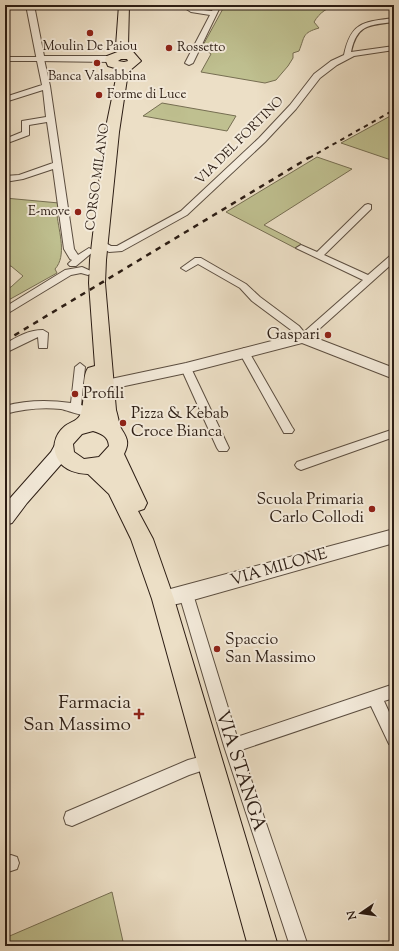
<svg xmlns="http://www.w3.org/2000/svg" width="399" height="951" font-family="'Sorts Mill Goudy',serif">
	<rect width="100%" height="100%" fill="#ecdfc6"/>
	<filter id="stains"><feTurbulence type="fractalNoise" baseFrequency=".005" numOctaves="4"/><feColorMatrix values="0 0 0 0 .2 0 0 0 0 .09 0 0 0 0 .02 0 0 0 .5 -.17"/></filter>
	<radialGradient id="worn" r=".72"><stop offset=".6" stop-color="#630" stop-opacity="0"/><stop offset="1" stop-color="#630" stop-opacity=".3"/></radialGradient>
	<!-- green -->
	<path fill="#bfc090" stroke="#766e52" d="M225,5H337C327,8 320,12 314,22L319,28C302,33 305,36 299,51L293,53V58L288,66L276,80L265,83L201,72L211,54L202,47Z
		M162,103L236,116L227,131L143,116Z
		M394,114V161L341,143Z
		M317,157L352,169L264,225L301,244L295,248L226,212Z
		M5,198L59,203L61,214L57,215C59,232 67,256 55,269L57,273L5,302V289L11,287L23,276L11,266L5,267Z
		M112,892L124,946H5V938Z"/>
	<g fill="none" stroke-linecap="round" stroke-linejoin="round">
		<!-- minor casing -->
		<g stroke="#5c4e40" stroke-width="2">
			<path id="minor" d="M180,5H188L195,9L212,11L215,5H221L193,63L189,65L185,63L210,15L191,12Z
				M394,18V22C369,25 357,24 351,52L394,46V50L354,56L337,65L320,78L296,109L265,142L187,215L122,251L109,252L97,245V241L100,240L111,246H117L181,211L259,138L290,105L314,74L331,61L344,55C351,22 363,22 394,18Z
				M5,57H40L44,59L50,86L74,249L78,255L89,248L94,251L76,266H70L68,264L72,260L70,259L64,249L53,169L23,179L5,182V176L19,175L53,163L47,122L29,125V135L5,144V139L22,132V121L46,117L43,90L5,102V97L42,85L37,61H5Z
				M368,204L371,205V209L324,255L368,275L391,255L394,254V262L307,340H299L291,330L252,301L240,288L198,264L186,271L181,268L195,258H201L246,284L260,297L299,326L304,332L363,280L296,248L301,245L317,252L365,205Z
				M82,267L93,272L88,275L81,273L71,275L5,315V307L65,270Z
				M43,330L48,333L47,348H39L38,337L5,353V344C17,337 28,330 43,330Z
				M244,348L249,352L292,427L294,430L292,433H284L239,352Z
				M80,363L85,367L81,405L94,409L96,412L94,415C85,418 70,411 61,409C42,407 23,409 5,414V406C27,400 49,400 71,403L75,367Z
				M186,364L191,368L229,448L227,451H219L217,448L181,368Z
				M394,429V437L301,470L297,468L295,465L297,462Z
				M186,588L191,590L193,594L237,737L394,684V698L384,701L394,723V746L389,744L371,706L241,750L308,946H290L224,746L179,594L181,590Z
				M211,754L216,756L219,761L216,766L189,775L72,826L66,824L64,818L66,812L188,760Z
				M11,855L17,857L19,863L17,869L5,873V857Z"/>
		</g>
		<!-- tertiary casing -->
		<g stroke="#5c4e40" stroke-width="2">
			<path id="tertiary" d="M26,5H34L44,56H111L116,59L111,62L37,61Z
				M303,333L394,368V379L302,343L186,373L106,390L101,389L99,385L101,381L106,380L186,363Z
				M394,529V543L186,602L163,607L157,604L154,599L157,594L163,591Z"/>
		</g>
		<!-- secondary casing -->
		<g stroke="#2c1d14" stroke-width="2">
			<path id="secondary" d="M62,441L68,443L71,448L63,462L27,503L12,523L5,525V504L51,452L56,443Z"/>
		</g>
		<!-- primary casing -->
		<g stroke="#2c1d14" stroke-width="2">
			<path id="primary" d="M119,5H129L128,46L141,61L128,72L119,132L106,260L105,283L116,410C118,416 119,425 122,430C128,439 129,444 124,454L147,503L144,509L138,511L153,539L174,599L278,946H248L152,599L131,539L109,494L88,474C78,474 64,470 59,461C51,449 54,435 65,426C72,421 78,421 81,413C86,399 81,378 88,368L95,366L89,283L90,260L105,132L118,69L108,66L105,59L107,56L120,51L116,46ZM121,59H127L128,61L124,62L118,61ZM93,431C102,434 108,436 109,446L99,457L84,459L74,452L73,444L82,434Z"/>
		</g>
		<!-- minor -->
		<use href="#minor" fill="#f3eada" fill-rule="evenodd"/>
		<!-- tertiary -->
		<use href="#tertiary" fill="#f3eada" fill-rule="evenodd"/>
		<!-- secondary -->
		<use href="#secondary" fill="#f3eada" fill-rule="evenodd"/>
		<!-- primary -->
		<use href="#primary" fill="#ecdfc6" fill-rule="evenodd"/>
		<!-- rail-far1 -->
		<path stroke="#2c1d14" stroke-width="2" stroke-dasharray="4.5 4.5" stroke-linecap="butt" d="M309,158L394,110"/>
		<!-- rail -->
		<path stroke="#2c1d14" stroke-width="2.5" stroke-dasharray="5.5 5.5" stroke-linecap="butt" d="M5,341L310,157"/>
	</g>
	<!-- markers -->
	<g fill="#8f2418" stroke="#f3eada" stroke-width="1.5">
		<circle cx="90" cy="33" r="4"/>
		<circle cx="169" cy="48" r="4"/>
		<circle cx="97" cy="63" r="4"/>
		<circle cx="99" cy="95" r="4"/>
		<circle cx="78" cy="212" r="4"/>
		<circle cx="328" cy="335" r="4"/>
		<circle cx="75" cy="394" r="4"/>
		<circle cx="123" cy="423" r="4"/>
		<circle cx="372" cy="509" r="4"/>
		<circle cx="217" cy="649" r="4"/>
		<path d="M137 708h4v4h4v4h-4v4h-4v-4h-4v-4h4z"/>
	</g>
	<g text-anchor="middle" dominant-baseline="central" stroke-width="4" stroke-linejoin="round" paint-order="stroke">
		<!-- far-poi labels -->
		<g font-size="13" fill="#2c1d14" stroke="#f3eada">
			<text x="90" y="47">Moulin De Paiou</text>
			<text x="177" y="48" text-anchor="start">Rossetto</text>
			<text x="97" y="77">Banca Valsabbina</text>
			<text x="107" y="95" text-anchor="start">Forme di Luce</text>
			<text x="70" y="212" text-anchor="end">E-move</text>
		</g>
		<!-- far-street labels -->
		<g font-size="13" fill="#2c1d14" stroke="#f3eada">
			<text transform="translate(240 141) rotate(-45)">VIA DEL FORTINO</text>
			<text transform="translate(98 177) rotate(-82)">CORSO MILANO</text>
		</g>
		<!-- poi labels -->
		<g font-size="16" fill="#2c1d14" stroke="#f3eada" text-anchor="start">
			<text x="320" y="335" text-anchor="end">Gaspari</text>
			<text x="83" y="394">Profili</text>
			<text x="131" y="414">Pizza &amp; Kebab<tspan x="131" dy="18">Croce Bianca</tspan></text>
			<text x="364" y="500" text-anchor="end">Scuola Primaria<tspan x="364" dy="18">Carlo Collodi</tspan></text>
			<text x="225" y="640">Spaccio<tspan x="225" dy="18">San Massimo</tspan></text>
		</g>
		<!-- street labels -->
		<g font-size="16" fill="#2c1d14" stroke="#f3eada">
			<text transform="translate(279 568) rotate(-16)">VIA MILONE</text>
		</g>
		<!-- near-poi labels -->
		<g font-size="19" fill="#2c1d14" stroke="#f3eada" text-anchor="end">
			<text x="131" y="703">Farmacia<tspan x="131" dy="22">San Massimo</tspan></text>
		</g>
		<!-- near-street labels -->
		<g font-size="19" fill="#2c1d14" stroke="#f3eada">
			<text transform="translate(240 771) rotate(72)">VIA STANGA</text>
		</g>
	</g>
	<!-- margin -->
	<rect width="399" height="951" fill="none" stroke="#ecdfc6" stroke-width="20"/>
	<rect x="6" y="6" width="387" height="939" fill="none" stroke="#2c1d14" stroke-width="2"/>
	<rect x="10" y="10" width="379" height="931" fill="none" stroke="#2c1d14"/>
	<!-- north arrow -->
	<g transform="translate(361 913) rotate(257)" stroke="#f3eada" stroke-width="3" paint-order="stroke">
	<path d="M0-3L7 15L0 10L-7 15Z" fill="#2c1d14"/>
	<text y="-6" font-size="11" font-weight="bold" text-anchor="middle" fill="#2c1d14">N</text>
	</g>
	<rect width="100%" height="100%" filter="url(#stains)"/>
	<rect width="100%" height="100%" fill="url(#worn)"/>
</svg>
